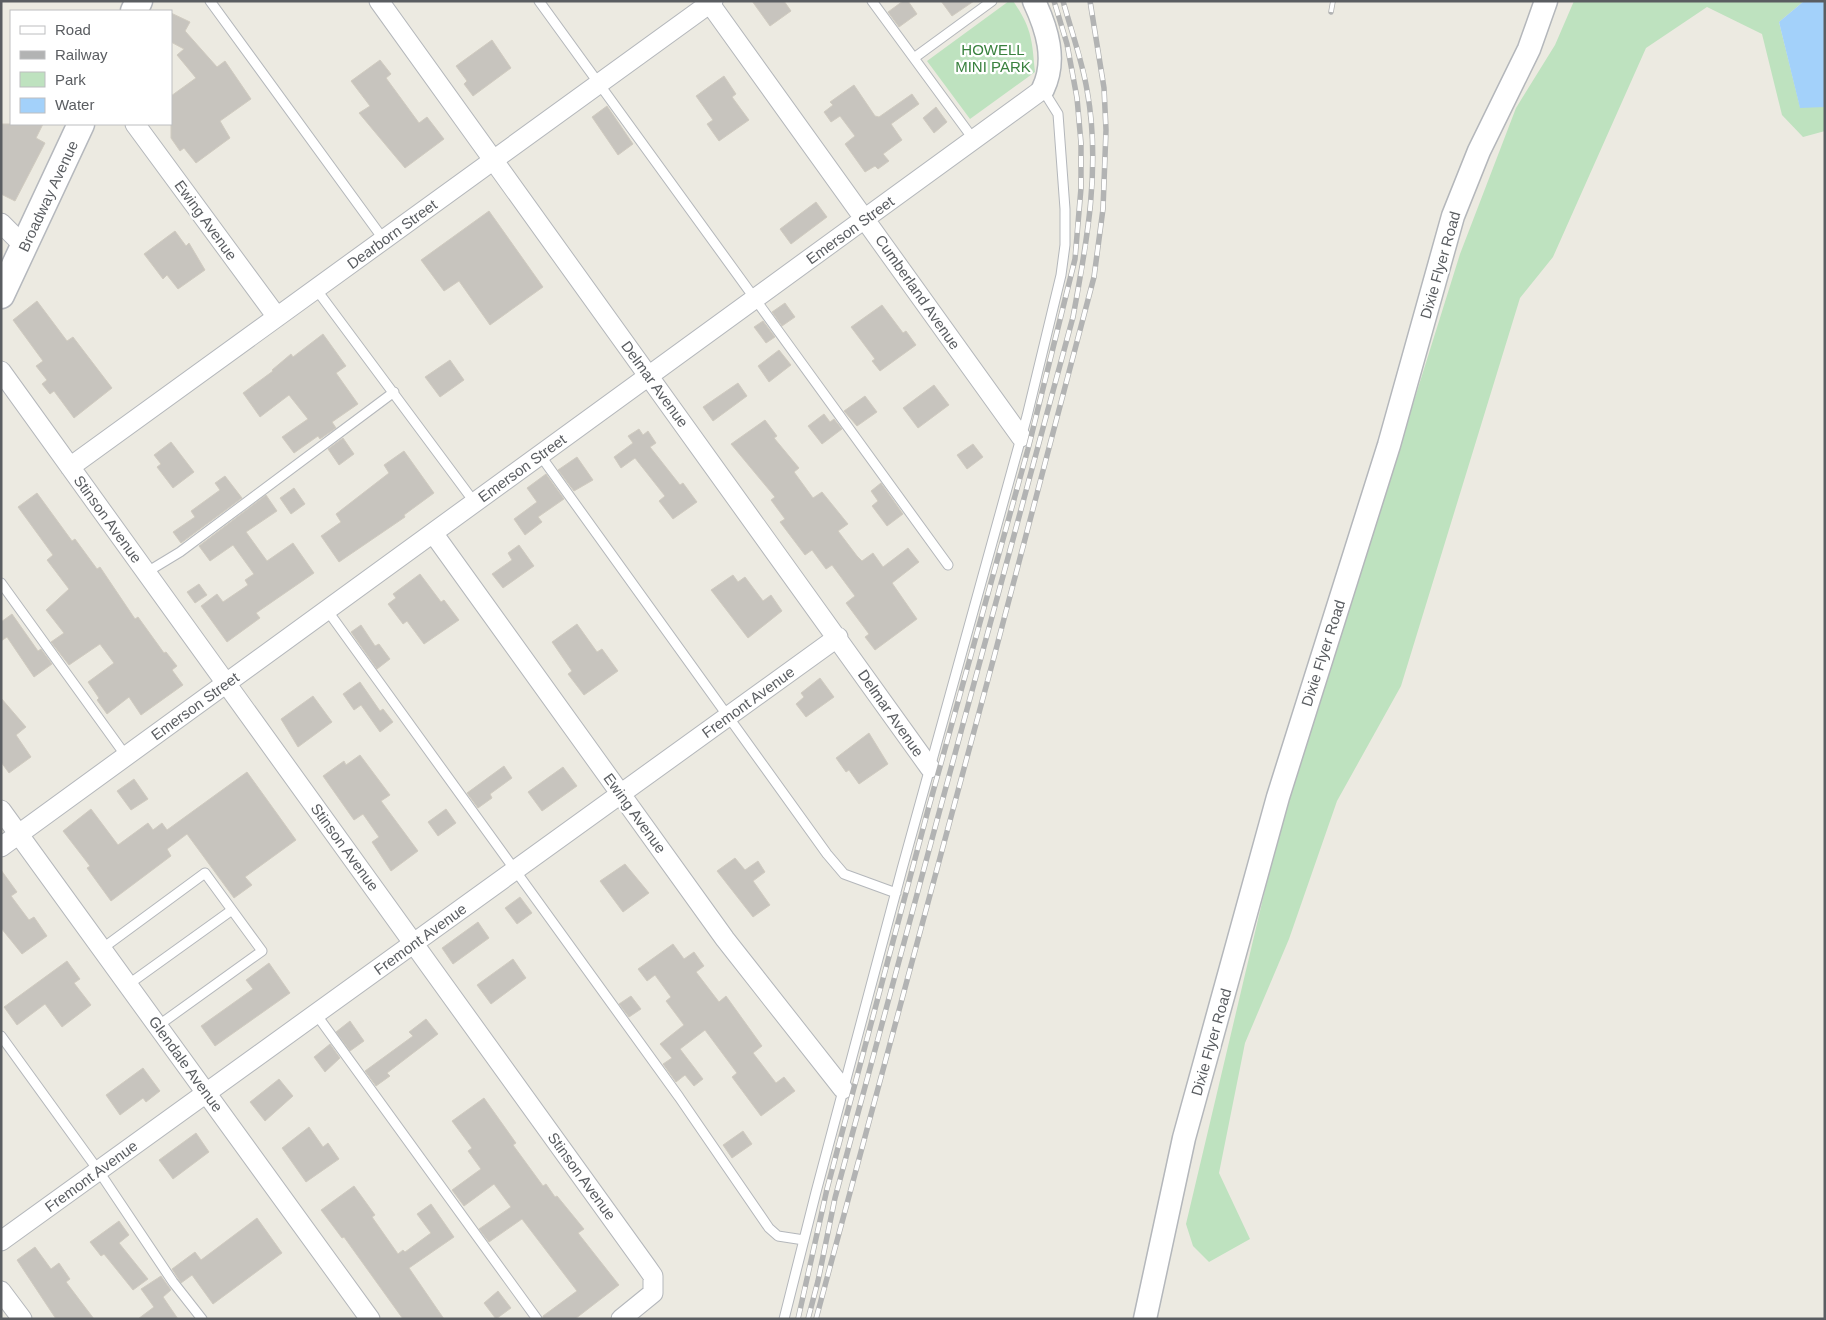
<svg xmlns="http://www.w3.org/2000/svg" width="1826" height="1320" font-family="Helvetica,sans-serif">
	<rect width="100%" height="100%" fill="#eceae1"/>
	<!-- green -->
	<path fill="#bee2bf" d="M1009,1H1013C1032,28 1032,40 1035,72L970,119L927,61Z
		M1574,1H1804L1779,22L1800,107H1825V131L1803,137L1782,115L1762,34L1707,7L1646,48L1553,257L1520,298L1401,686L1337,801L1289,939L1245,1043L1219,1173L1250,1239L1209,1262L1193,1246L1186,1224L1278,835L1460,254L1516,108L1555,45Z"/>
	<!-- water -->
	<path fill="#a3d1fa" d="M1804,1H1825V107L1800,108L1779,22Z"/>
	<!-- building -->
	<path fill="#c7c4be" stroke="#d0cbc0" d="M752,1H784L791,11L770,26Z
		M903,1H908L917,14L899,27L888,12Z
		M941,1H974L952,16Z
		M171,13L190,22L185,31L217,67L225,61L251,99L220,121L230,138L196,163L184,148L180,151L171,138V96L196,78L177,55L184,49L171,42Z
		M492,40L511,68L473,96L464,84L467,81L456,66Z
		M380,60L391,74L386,78L419,123L427,117L444,139L405,168L359,113L370,106L351,81Z
		M724,76L736,94L732,97L749,120L719,141L707,124L713,120L696,96Z
		M854,85L875,116L879,117L912,94L919,104L891,124L902,140L883,154L889,161L878,169L875,166L865,172L845,144L855,136L840,116L831,122L824,112L833,105L830,102Z
		M607,106L633,144L618,155L592,117Z
		M936,107L947,122L934,133L923,118Z
		M1,124H43L36,138L45,143L15,201L1,194Z
		M816,202L827,217L791,244L780,229Z
		M489,211L543,287L490,325L459,281L444,291L421,260Z
		M175,231L186,246L189,243L205,270L178,289L167,275L163,279L144,254Z
		M37,301L67,341L73,337L112,388L74,418L54,391L50,394L42,384L47,380L36,366L43,361L13,320Z
		M785,303L795,317L782,326L772,312Z
		M882,305L903,333L906,331L916,345L880,371L872,361L875,359L851,327Z
		M763,321L775,337L766,343L754,327Z
		M323,334L346,366L336,373L358,404L332,422L336,428L320,439L318,436L294,453L282,437L308,419L289,395L260,417L243,393L273,371L272,370L291,354L293,357Z
		M779,350L791,365L769,382L758,366Z
		M450,360L464,380L440,397L425,377Z
		M738,383L747,396L713,421L703,407Z
		M934,385L949,405L918,428L903,408Z
		M865,396L877,412L857,426L844,411Z
		M824,414L830,422L834,419L842,429L822,444L808,426Z
		M765,420L777,436L774,438L799,468L794,472L813,498L822,492L848,524L838,531L857,556L862,561L873,553L883,567L908,548L919,562L892,583L917,619L875,650L865,637L869,634L846,603L855,596L832,565L826,569L812,550L805,555L780,522L785,519L771,500L775,497L731,444Z
		M639,429L643,435L648,431L656,443L650,447L680,485L683,483L697,502L673,519L659,501L665,496L635,458L621,468L614,457L633,443L628,436Z
		M343,438L354,454L339,465L328,449Z
		M171,442L194,472L173,488L157,467L161,464L154,455Z
		M973,444L983,457L967,469L957,455Z
		M404,451L434,493L404,515L405,517L339,562L321,536L341,522L336,514L389,473L384,465Z
		M577,457L593,480L574,491L558,470Z
		M546,474L564,499L538,517L542,522L525,535L514,519L537,502L527,488Z
		M225,476L242,498L181,543L173,532L195,517L191,511L220,490L215,483Z
		M881,483L903,514L887,526L872,506L878,501L871,491Z
		M294,488L305,504L291,514L280,498Z
		M37,493L72,541L75,539L97,569L100,567L135,619L138,617L164,653L166,652L177,666L172,670L183,685L141,715L129,697L107,714L97,700L99,698L88,682L114,663L100,644L69,665L51,642L64,633L46,610L69,589L47,560L53,555L18,507Z
		M266,495L277,511L246,532L267,561L293,543L314,573L256,613L260,618L227,642L201,606L217,594L223,602L248,585L245,580L254,574L233,545L210,561L199,546Z
		M519,545L534,566L503,588L492,574L512,560L508,553Z
		M420,574L441,602L444,600L459,620L424,644L407,621L403,624L388,604L396,598L393,594Z
		M733,575L738,582L745,577L763,601L771,595L782,611L748,638L711,590Z
		M199,584L207,595L195,603L187,592Z
		M12,614L38,651L41,649L52,664L34,677L7,637L1,641V622Z
		M577,624L597,652L602,649L618,671L584,695L568,674L572,671L552,642Z
		M361,625L375,646L379,644L390,659L377,669L351,632Z
		M820,678L834,697L806,717L796,704L804,697L801,693Z
		M360,682L380,711L383,709L393,722L380,732L361,705L354,710L343,694Z
		M313,696L332,722L298,747L281,719Z
		M1,698L26,727L16,735L31,757L9,773L1,762Z
		M869,733L888,764L859,784L849,770L846,772L836,758Z
		M360,755L390,795L381,801L418,851L391,871L372,842L379,837L363,814L354,820L323,776L344,761L346,765Z
		M504,766L512,778L490,794L492,798L478,808L467,793Z
		M563,767L577,786L542,811L528,792Z
		M247,772L296,840L245,877L252,885L234,898L187,834L167,849L171,856L111,901L87,868L90,866L63,831L91,809L118,845L148,823L153,830L162,823L167,830Z
		M134,779L148,799L131,810L117,791Z
		M446,809L456,823L438,836L428,822Z
		M735,858L745,870L758,861L765,872L753,881L770,905L753,917L717,871Z
		M625,864L649,893L623,912L600,881Z
		M1,870L17,892L11,896L29,920L34,917L47,936L22,954L1,928Z
		M520,897L532,913L517,924L505,908Z
		M478,922L489,938L453,964L442,948Z
		M673,944L684,959L694,952L704,966L696,972L719,1002L726,996L762,1046L753,1053L776,1083L784,1077L795,1091L761,1116L732,1077L737,1073L705,1030L680,1049L703,1079L694,1086L685,1075L676,1082L663,1064L672,1058L660,1044L684,1025L666,1001L671,997L655,975L647,981L638,969Z
		M513,959L526,978L491,1004L477,985Z
		M67,961L80,979L74,983L91,1005L62,1027L45,1004L17,1025L4,1007Z
		M269,963L290,993L215,1046L201,1026L253,989L246,980Z
		M631,996L641,1009L629,1017L619,1004Z
		M426,1019L438,1034L387,1073L390,1076L376,1086L365,1071L413,1036L409,1032Z
		M350,1021L364,1041L350,1051L336,1032Z
		M330,1044L340,1058L325,1072L314,1057Z
		M143,1068L160,1091L146,1102L143,1098L120,1115L106,1095Z
		M279,1079L293,1096L265,1121L250,1102Z
		M484,1098L516,1143L513,1145L543,1186L546,1184L555,1197L557,1196L584,1229L578,1233L619,1285L575,1319H543V1316L577,1291L522,1219L489,1242L479,1229L511,1207L494,1184L464,1206L452,1190L481,1169L468,1151L472,1148L452,1121Z
		M309,1127L323,1147L328,1143L339,1159L306,1182L282,1148Z
		M743,1131L752,1144L732,1158L723,1145Z
		M196,1133L209,1152L173,1179L159,1160Z
		M354,1186L375,1215L372,1217L398,1254L403,1250L405,1252L431,1233L417,1214L431,1204L454,1237L409,1268L444,1319H403L344,1237L342,1238L321,1210Z
		M257,1218L282,1253L213,1304L192,1275L181,1283L172,1269L195,1252L201,1260Z
		M119,1221L129,1235L119,1243L148,1279L133,1290L104,1254L101,1256L90,1242Z
		M35,1247L51,1269L59,1263L70,1279L66,1282L94,1319H56L17,1260Z
		M161,1276L171,1290L163,1297L178,1319H138L154,1307L141,1289Z
		M498,1291L511,1308L496,1319L484,1303Z"/>
	<g fill="none" stroke-linecap="round" stroke-linejoin="round">
		<!-- service casing -->
		<g stroke="#b4b7bb" stroke-width="11">
			<path id="service" d="M210,1L384,240
				M539,1L948,565
				M872,1L974,140
				M914,58L992,1
				M316,289L475,503
				M540,455L827,854L844,874L896,893
				M147,572L180,552L394,392
				M1,583L126,756
				M327,610L679,1097L769,1228L778,1236L804,1240
				M103,948L205,873L232,910L129,984
				M316,1014L537,1319
				M159,1025L262,951L232,910
				M1,1036L98,1170L173,1282L202,1319
				M784,1319L816,1192L902,869L1027,416L1061,275L1065,245V209L1058,114L1043,90"/>
		</g>
		<!-- minor casing -->
		<g stroke="#b4b7bb" stroke-width="21">
			<path id="minor" d="M379,1L930,768
				M708,1L1021,437
				M135,124L277,317
				M1,223L24,246
				M1,371L646,1266L653,1276V1293L621,1319
				M70,467L713,1
				M433,533L725,939L843,1089
				M1,810L370,1319
				M1,847L1043,89
				M1,1241L838,637
				M1,1291L22,1319"/>
		</g>
		<!-- tertiary casing -->
		<g stroke="#b4b7bb" stroke-width="25">
			<path id="tertiary" d="M1034,1C1047,29 1057,60 1043,89
				M1145,1319L1184,1138L1278,797L1389,445L1453,216L1479,151L1529,49L1546,1"/>
		</g>
		<!-- secondary casing -->
		<g stroke="#b5b8bd" stroke-width="29">
			<path id="secondary" d="M134,11L139,1
				M1,295L81,124"/>
		</g>
		<!-- service -->
		<use href="#service" stroke="#fff" stroke-width="9"/>
		<!-- minor -->
		<use href="#minor" stroke="#fff" stroke-width="19"/>
		<!-- tertiary -->
		<use href="#tertiary" stroke="#fff" stroke-width="22"/>
		<!-- secondary -->
		<use href="#secondary" stroke="#fff" stroke-width="26"/>
		<!-- rail casing -->
		<g stroke="#b2b3b3" stroke-width="5.5">
			<path id="rail" d="M1331,12L1333,1
				M798,1319L827,1189L928,810L1028,449L1075,259L1081,188V143L1077,98L1067,44L1054,1
				M808,1319L818,1281L835,1198L1073,317C1087,242 1101,166 1087,90C1082,60 1071,30 1063,1
				M816,1319L994,657L1094,277L1103,209L1106,130L1104,88L1090,1"/>
		</g>
		<!-- rail -->
		<use href="#rail" stroke="#fff" stroke-width="4" stroke-dasharray="11" stroke-linecap="butt"/>
	</g>
	<g text-anchor="middle" dominant-baseline="central" stroke-width="4.5" stroke-linejoin="round" paint-order="stroke">
		<!-- park labels -->
		<g font-size="15" fill="#39813e" stroke="#fff">
			<text x="993" y="49">HOWELL<tspan x="993" dy="17">MINI PARK</tspan></text>
		</g>
		<!-- street labels -->
		<g font-size="15" fill="#5a5d61" stroke="#fff">
			<text transform="translate(48 196) rotate(-65)">Broadway Avenue</text>
			<text transform="translate(206 220) rotate(54)">Ewing Avenue</text>
			<text transform="translate(850 230) rotate(-36)">Emerson Street</text>
			<text transform="translate(392 234) rotate(-36)">Dearborn Street</text>
			<text transform="translate(1440 265) rotate(-74)">Dixie Flyer Road</text>
			<text transform="translate(918 292) rotate(55)">Cumberland Avenue</text>
			<text transform="translate(655 384) rotate(54)">Delmar Avenue</text>
			<text transform="translate(522 468) rotate(-36)">Emerson Street</text>
			<text transform="translate(108 519) rotate(54)">Stinson Avenue</text>
			<text transform="translate(1323 653) rotate(-72)">Dixie Flyer Road</text>
			<text transform="translate(748 702) rotate(-36)">Fremont Avenue</text>
			<text transform="translate(195 706) rotate(-36)">Emerson Street</text>
			<text transform="translate(891 713) rotate(55)">Delmar Avenue</text>
			<text transform="translate(635 813) rotate(54)">Ewing Avenue</text>
			<text transform="translate(345 847) rotate(54)">Stinson Avenue</text>
			<text transform="translate(420 939) rotate(-36)">Fremont Avenue</text>
			<text transform="translate(1211 1042) rotate(-74)">Dixie Flyer Road</text>
			<text transform="translate(186 1064) rotate(54)">Glendale Avenue</text>
			<text transform="translate(91 1176) rotate(-36)">Fremont Avenue</text>
			<text transform="translate(582 1176) rotate(54)">Stinson Avenue</text>
		</g>
	</g>
	<!-- border -->
	<rect width="1826" height="1320" fill="none" stroke="#5a5d61" stroke-width="5"/>
	<!-- legend -->
	<rect x="10" y="10" width="162" height="115" fill="#ffffff" stroke="#bdbec0"/>
	<rect x="20" y="26" width="25" height="8" fill="#ffffff" stroke="#bdbec0"/>
	<text x="55" y="35" font-size="15" fill="#5a5d61">Road</text>
	<rect x="20" y="51" width="25" height="8" fill="#b2b3b3" stroke="#bdbec0"/>
	<text x="55" y="60" font-size="15" fill="#5a5d61">Railway</text>
	<rect x="20" y="72" width="25" height="15" fill="#bee2bf" stroke="#bdbec0"/>
	<text x="55" y="85" font-size="15" fill="#5a5d61">Park</text>
	<rect x="20" y="98" width="25" height="15" fill="#a3d1fa" stroke="#bdbec0"/>
	<text x="55" y="110" font-size="15" fill="#5a5d61">Water</text>
</svg>
